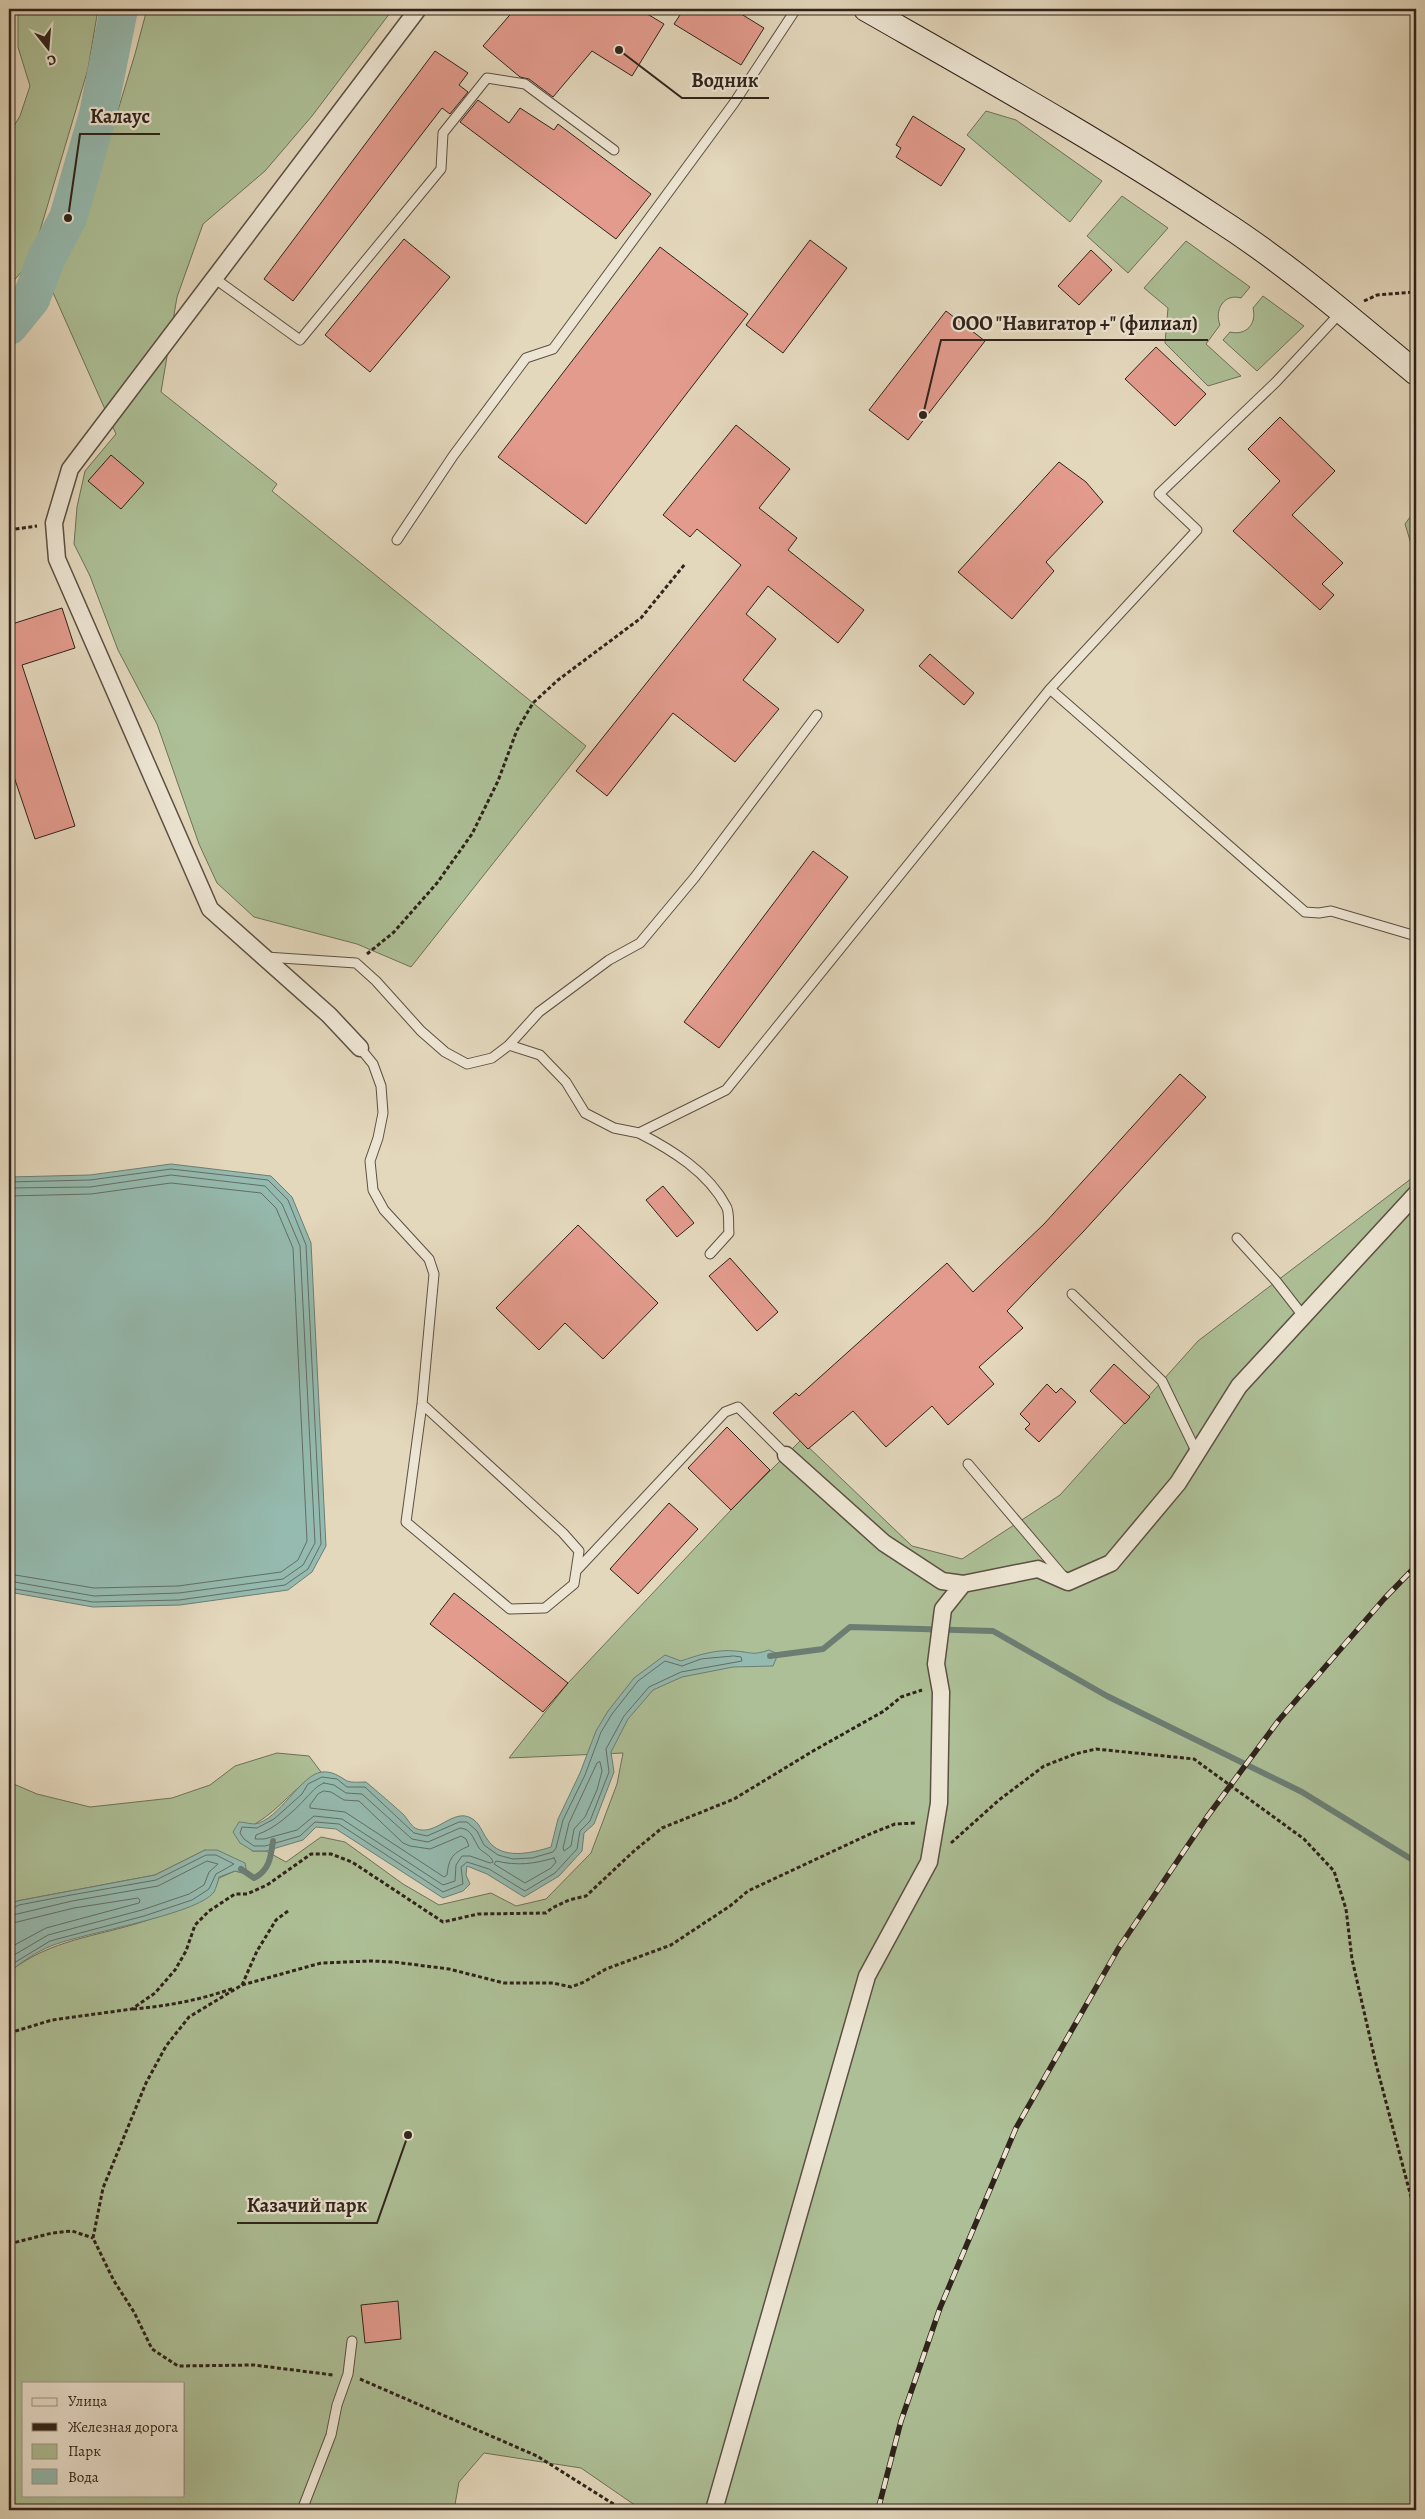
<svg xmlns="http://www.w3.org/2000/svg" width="1425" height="2519" font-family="Alegreya,serif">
	<rect width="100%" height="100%" fill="#e3d7bc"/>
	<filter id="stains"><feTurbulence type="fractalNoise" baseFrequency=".004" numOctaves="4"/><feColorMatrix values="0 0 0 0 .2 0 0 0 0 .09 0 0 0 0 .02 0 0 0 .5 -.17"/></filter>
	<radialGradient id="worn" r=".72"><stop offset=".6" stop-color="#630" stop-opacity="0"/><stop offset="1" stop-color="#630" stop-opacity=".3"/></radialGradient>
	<!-- green -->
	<path fill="#adbf96" stroke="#6e7158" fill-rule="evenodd" d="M18,9H98L88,69L31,261L9,286V134L20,116L30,86L18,47Z
		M147,9H393L312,116L265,171L203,224L177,297L161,392L277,484L272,491L586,746L411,967L357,944L254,917L217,883L199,844L157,724L118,650L90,576L74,544L77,507L85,471L116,434L51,288L92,196L135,54Z
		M986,111L1016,120L1102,181L1070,222L967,135Z
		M1122,196L1168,228L1128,273L1087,236Z
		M1186,241L1250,287L1241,298C1224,293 1214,310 1220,325L1206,344L1241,376L1208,386L1165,343L1168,308L1144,288Z
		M1263,296L1304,326L1257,371L1223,340L1230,332C1246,336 1257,324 1253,308Z
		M1416,509V560L1405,524Z
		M1416,1143V2510H642L581,2468L484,2453L459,2482L454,2510H9V1972C51,1939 96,1937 145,1921C168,1913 191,1902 213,1893L219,1878L235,1871L247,1874L205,1850L155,1875L17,1901L9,1906V1782L37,1794L90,1807L172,1798L210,1785L235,1766L277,1753L309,1756L321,1772C296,1784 281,1809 255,1824L252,1851H266L286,1862L321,1837L345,1842L403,1884L439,1905L491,1893L516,1906L546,1899L591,1853L617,1784L623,1753L509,1758L568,1683L731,1510L801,1440L912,1546L962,1559L1060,1495L1198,1341L1412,1178ZM24,2383H184V2495H24Z"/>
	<!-- water -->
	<path fill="#95baaf" stroke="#6c7e74" d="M171,1164L271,1176L292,1197L311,1243L326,1546L312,1572L288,1590L180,1605L93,1607L9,1592V1177L90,1175Z
		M769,1650L778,1654L773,1666L733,1667L682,1677L653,1690L628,1719L611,1752L614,1772L594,1824L584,1833L582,1851L559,1876L524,1897L487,1874L467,1866L466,1875L470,1884L463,1891L443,1898L336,1829L316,1827L303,1840L266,1851H253L240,1843L233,1832L239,1822C244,1822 250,1824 255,1824C279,1820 301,1774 322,1772C332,1771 339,1776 347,1781C352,1783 361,1782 366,1782C379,1793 392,1804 404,1815C408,1820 412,1827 417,1829C436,1836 453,1808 471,1818C480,1823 482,1832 487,1839C501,1861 532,1853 551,1847L558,1819L580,1773L596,1731L608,1711L634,1678L665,1655L681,1661C698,1655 717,1649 735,1651C752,1652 751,1656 769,1650Z
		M205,1850H217L245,1863L247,1874L235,1871L219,1877C218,1882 216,1888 214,1892C197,1915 82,1933 51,1946C36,1952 22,1962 9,1972V1906L17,1901L155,1875Z"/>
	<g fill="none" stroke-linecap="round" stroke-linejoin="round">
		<!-- shore -->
		<path stroke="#626e65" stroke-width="1" d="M9,1182L90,1180L171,1169L268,1180L288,1200L306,1245L321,1544L308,1569L285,1585L179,1600L93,1602L9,1588
			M9,1188L90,1187L171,1175L265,1186L282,1204L300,1246L315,1543L303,1565L283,1579L179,1593L94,1596L9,1581
			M9,1196L91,1194L171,1183L261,1193L276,1208L293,1248L307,1541L298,1560L281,1572L178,1586L94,1588L9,1574
			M734,1656L741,1657L742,1661L681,1672L649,1687L624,1716L606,1749L609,1772L590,1821L580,1831L577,1849L555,1873L525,1891L489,1869L467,1862L461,1867L463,1884L443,1892L339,1824L315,1822L300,1836L265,1846H254L244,1839L240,1833L242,1827L257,1828L274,1819L302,1794L308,1784L322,1777L337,1779L347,1787H365L414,1833L427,1836L459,1822H467L477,1831L484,1845L498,1855L513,1859L532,1858L553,1852L556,1848L563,1820L585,1775L601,1732L612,1714L638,1681L665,1661L682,1666L701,1659Z
			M600,1762L602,1771L597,1790L585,1817L574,1829L571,1846L564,1851L563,1848L569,1823L597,1763Z
			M324,1783L334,1785L346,1793L362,1794L412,1839L428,1842L460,1828C472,1829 473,1839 479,1848C483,1853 491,1855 493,1862L490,1863L470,1856H462L456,1865L455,1881L443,1885L342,1819L314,1816L297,1830L264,1839H255L256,1835C275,1829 293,1812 306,1798C313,1791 315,1787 324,1783Z
			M324,1791L331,1792L344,1800L359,1801L403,1843L410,1846L430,1849L461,1836L466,1839L469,1846C453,1853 449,1857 447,1875L444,1877L345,1812L310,1808V1805L318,1794Z
			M554,1858L556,1862L551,1868L525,1883L494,1864L496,1861C518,1866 533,1864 554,1858Z
			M9,1910L19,1905L71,1895L156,1880L206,1855H216L234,1864L216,1874L209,1889L192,1900L144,1916L50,1941L9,1966
			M9,1916L72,1901L158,1886L207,1861L218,1864L209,1872L204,1885L189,1894L142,1910L48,1935L9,1958
			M9,1924L74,1908L138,1898L140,1900L139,1903L46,1928L9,1948"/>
		<!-- stream -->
		<path stroke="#6c7e74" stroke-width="6" d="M770,1656L823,1649L850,1627L993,1631L1107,1696L1302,1792L1416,1862
			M241,1869L254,1878C269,1871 271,1857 273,1841"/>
		<!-- river -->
		<path stroke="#95baaf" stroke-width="38" d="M9,326L31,299L46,259L68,218L98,114L119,9"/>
	</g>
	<!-- building -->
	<path fill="#e39b8d" stroke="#2f231b" d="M515,9H639L664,24L632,76L592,51L553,97L529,79L520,77L483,46Z
		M684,9H733L764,28L741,65L674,24Z
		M435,51L468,73L459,85L468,92L450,114L442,108L293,301L264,279Z
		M478,100L509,123L520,108L554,130L558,124L651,194L616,239L460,122Z
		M913,116L965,149L941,186L896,157L901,148L896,145Z
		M404,239L450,277L370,372L325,335Z
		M810,240L847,268L783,353L746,325Z
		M660,247L748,314L586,524L498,457Z
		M1091,250L1112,270L1079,305L1058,286Z
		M946,311L985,341L908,440L869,410Z
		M1156,347L1206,394L1175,426L1125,379Z
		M1280,417L1335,471L1292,515L1343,563L1322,584L1334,595L1320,610L1233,531L1280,481L1248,449Z
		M736,425L790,469L759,508L797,538L788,550L864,610L838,643L768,586L746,614L776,639L743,680L779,709L735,762L673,713L607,796L576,771L741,565L697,529L690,537L663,515Z
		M111,455L144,483L121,509L88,481Z
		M1059,462L1086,482L1103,502L1046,562L1054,571L1012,619L958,572Z
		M62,608L75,648L22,665L75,826L35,839L9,762V625Z
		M930,654L974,693L964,705L919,666Z
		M813,851L848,877L719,1048L684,1022Z
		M1180,1074L1206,1097L1083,1232L1007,1311L1023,1328L979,1367L994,1384L948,1425L932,1406L886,1447L853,1411L808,1449L773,1413L796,1393L799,1396L947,1263L973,1292L1044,1224Z
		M663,1186L694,1223L677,1237L646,1200Z
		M578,1225L658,1303L603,1359L565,1323L539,1350L496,1308Z
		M730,1258L778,1312L757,1331L709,1276Z
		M1114,1364L1150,1397L1125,1424L1090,1391Z
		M1047,1384L1056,1393L1061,1388L1076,1402L1039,1442L1025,1429L1030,1424L1020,1414Z
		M727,1427L770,1470L731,1510L688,1468Z
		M669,1503L698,1529L638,1594L610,1569Z
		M454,1593L568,1683L543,1712L430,1624Z
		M398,2301L401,2339L365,2343L361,2305Z"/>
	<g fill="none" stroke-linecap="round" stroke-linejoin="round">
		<!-- service casing -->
		<g stroke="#5c5043" stroke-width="11">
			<path id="service" d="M214,278L300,340L441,169L443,133L487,78L525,84L614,150
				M1341,312L1276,382L1159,494L1197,530L1050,689L1305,912L1319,913L1331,911L1416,936
				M397,540L453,456L526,358L553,349L734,103L796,9
				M266,957L356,963L376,981L421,1031L445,1052L467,1064L492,1058L509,1045L539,1012L609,960L640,943L695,877L817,715
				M509,1045L540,1055L566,1082L585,1113L614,1128L639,1133L726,1090L1050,689
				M360,1048L373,1064L381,1086L383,1113L378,1138L370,1161L373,1190L384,1210L429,1259L434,1274L422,1404L406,1522L510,1609L545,1608L574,1584L579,1551L563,1533L422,1404
				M639,1133C672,1150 708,1172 726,1206C730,1212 728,1225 729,1233L710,1254
				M1237,1238L1276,1281L1304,1317
				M1072,1294L1162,1381L1197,1453
				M968,1464L1063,1576
				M577,1570L725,1412L738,1407L786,1455
				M302,2510L331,2435L337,2405L348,2374L352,2341"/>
		</g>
		<!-- minor casing -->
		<g stroke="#5c5043" stroke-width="19">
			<path id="minor" d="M360,1048L329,1015L210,909L57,559L54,523L70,469L418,9
				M786,1455L884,1543L942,1581L963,1584
				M714,2510L867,1976L929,1862L939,1803L941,1692L936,1664L943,1609L963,1584L1038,1569L1068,1582L1111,1563L1178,1483L1239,1386L1416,1194"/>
		</g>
		<!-- secondary casing -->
		<g stroke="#2f231b" stroke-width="26">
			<path id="secondary" d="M866,9C985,77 1105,144 1219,220C1289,265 1352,320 1416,373"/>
		</g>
		<!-- path -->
		<path stroke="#2f231b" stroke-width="3" stroke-dasharray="4 2.5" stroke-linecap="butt" d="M1364,301L1377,295L1416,292
			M9,530L37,526
			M367,954L394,932L437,883L472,834L498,781L517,730L533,703L558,680L641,618L685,564
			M951,1843L999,1800L1044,1766L1075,1754L1096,1749L1194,1759L1304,1839L1334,1871L1346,1909L1352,1959L1376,2064L1416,2216
			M288,1911L276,1920L257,1951L242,1985L189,2017L166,2046L146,2083L103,2188L93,2238L114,2281L134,2312L152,2349L178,2366L254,2365L333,2375
			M242,1985L321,1963L371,1961L394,1962L449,1969L504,1983H553L571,1987L584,1982L606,1969L671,1945L730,1906L748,1891L870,1834L895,1824L917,1823
			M133,2009C168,2006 200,2000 234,1988
			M9,2033L52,2020L132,2009L155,1993L175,1970L186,1951L195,1925L209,1911L235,1894H247L267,1885L311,1854H331L352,1862L443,1922L478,1914L546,1913L552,1908L569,1900L586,1896L634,1851L662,1828L734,1799L813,1751L884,1711L901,1697L922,1690
			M9,2244L52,2233L72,2231L93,2238
			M360,2379L537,2456L623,2510"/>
		<!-- service -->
		<use href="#service" stroke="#ede5d3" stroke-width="9"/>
		<!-- minor -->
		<use href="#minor" stroke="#ede5d3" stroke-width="16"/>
		<!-- secondary -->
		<use href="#secondary" stroke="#ede5d3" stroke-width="24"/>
		<!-- rail casing -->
		<g stroke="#2f231b" stroke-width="5.5">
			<path id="rail" d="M878,2510L901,2421L940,2308L1016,2128L1118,1949L1207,1817L1279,1720L1384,1599L1416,1566"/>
		</g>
		<!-- rail -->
		<use href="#rail" stroke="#ede5d3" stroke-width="4" stroke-dasharray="11" stroke-linecap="butt"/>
	</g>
	<!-- callouts -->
	<path fill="none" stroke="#2f231b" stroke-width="2" d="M619 50L682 98H769M68 218L80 134H160M923 415L941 340H1208M408 2135L377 2223H237"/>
	<g fill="#2f231b" stroke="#ede5d3" stroke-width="2">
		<circle cx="619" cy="50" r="5"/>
		<circle cx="68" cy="218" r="5"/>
		<circle cx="923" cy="415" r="5"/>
		<circle cx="408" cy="2135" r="5"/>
	</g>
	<g font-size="20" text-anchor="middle" font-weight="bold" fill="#2f231b" stroke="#ede5d3" stroke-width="4.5" stroke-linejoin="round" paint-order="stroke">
		<text x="725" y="87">Водник</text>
		<text x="120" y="123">Калаус</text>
		<text x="1075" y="330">ООО "Навигатор +" (филиал)</text>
		<text x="307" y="2212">Казачий парк</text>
	</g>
	<!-- margin -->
	<rect width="1425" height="2519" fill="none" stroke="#e3d7bc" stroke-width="30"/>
	<rect x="10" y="10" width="1405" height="2499" fill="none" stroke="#2f231b" stroke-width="2.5"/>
	<rect x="15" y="15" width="1395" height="2489" fill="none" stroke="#2f231b"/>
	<!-- legend -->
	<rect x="22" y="2382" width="162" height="115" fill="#ede5d3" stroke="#a19789"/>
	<rect x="32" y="2398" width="25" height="8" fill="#ede5d3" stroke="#a19789"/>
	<text x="68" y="2406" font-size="15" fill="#2f231b">Улица</text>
	<rect x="32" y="2423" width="25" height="8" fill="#2f231b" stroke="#a19789"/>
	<text x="68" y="2432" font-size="15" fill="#2f231b">Железная дорога</text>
	<rect x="32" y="2444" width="25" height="15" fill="#adbf96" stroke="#a19789"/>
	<text x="68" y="2456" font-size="15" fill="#2f231b">Парк</text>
	<rect x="32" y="2469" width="25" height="15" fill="#95baaf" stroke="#a19789"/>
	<text x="68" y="2482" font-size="15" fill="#2f231b">Вода</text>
	<!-- north arrow -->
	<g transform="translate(48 48) rotate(163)" stroke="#ede5d3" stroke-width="4" paint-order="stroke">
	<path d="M0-4L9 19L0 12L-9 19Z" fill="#2f231b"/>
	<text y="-8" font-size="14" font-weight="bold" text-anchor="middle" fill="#2f231b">С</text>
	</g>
	<rect width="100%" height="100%" filter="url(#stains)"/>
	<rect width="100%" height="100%" fill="url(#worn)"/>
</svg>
